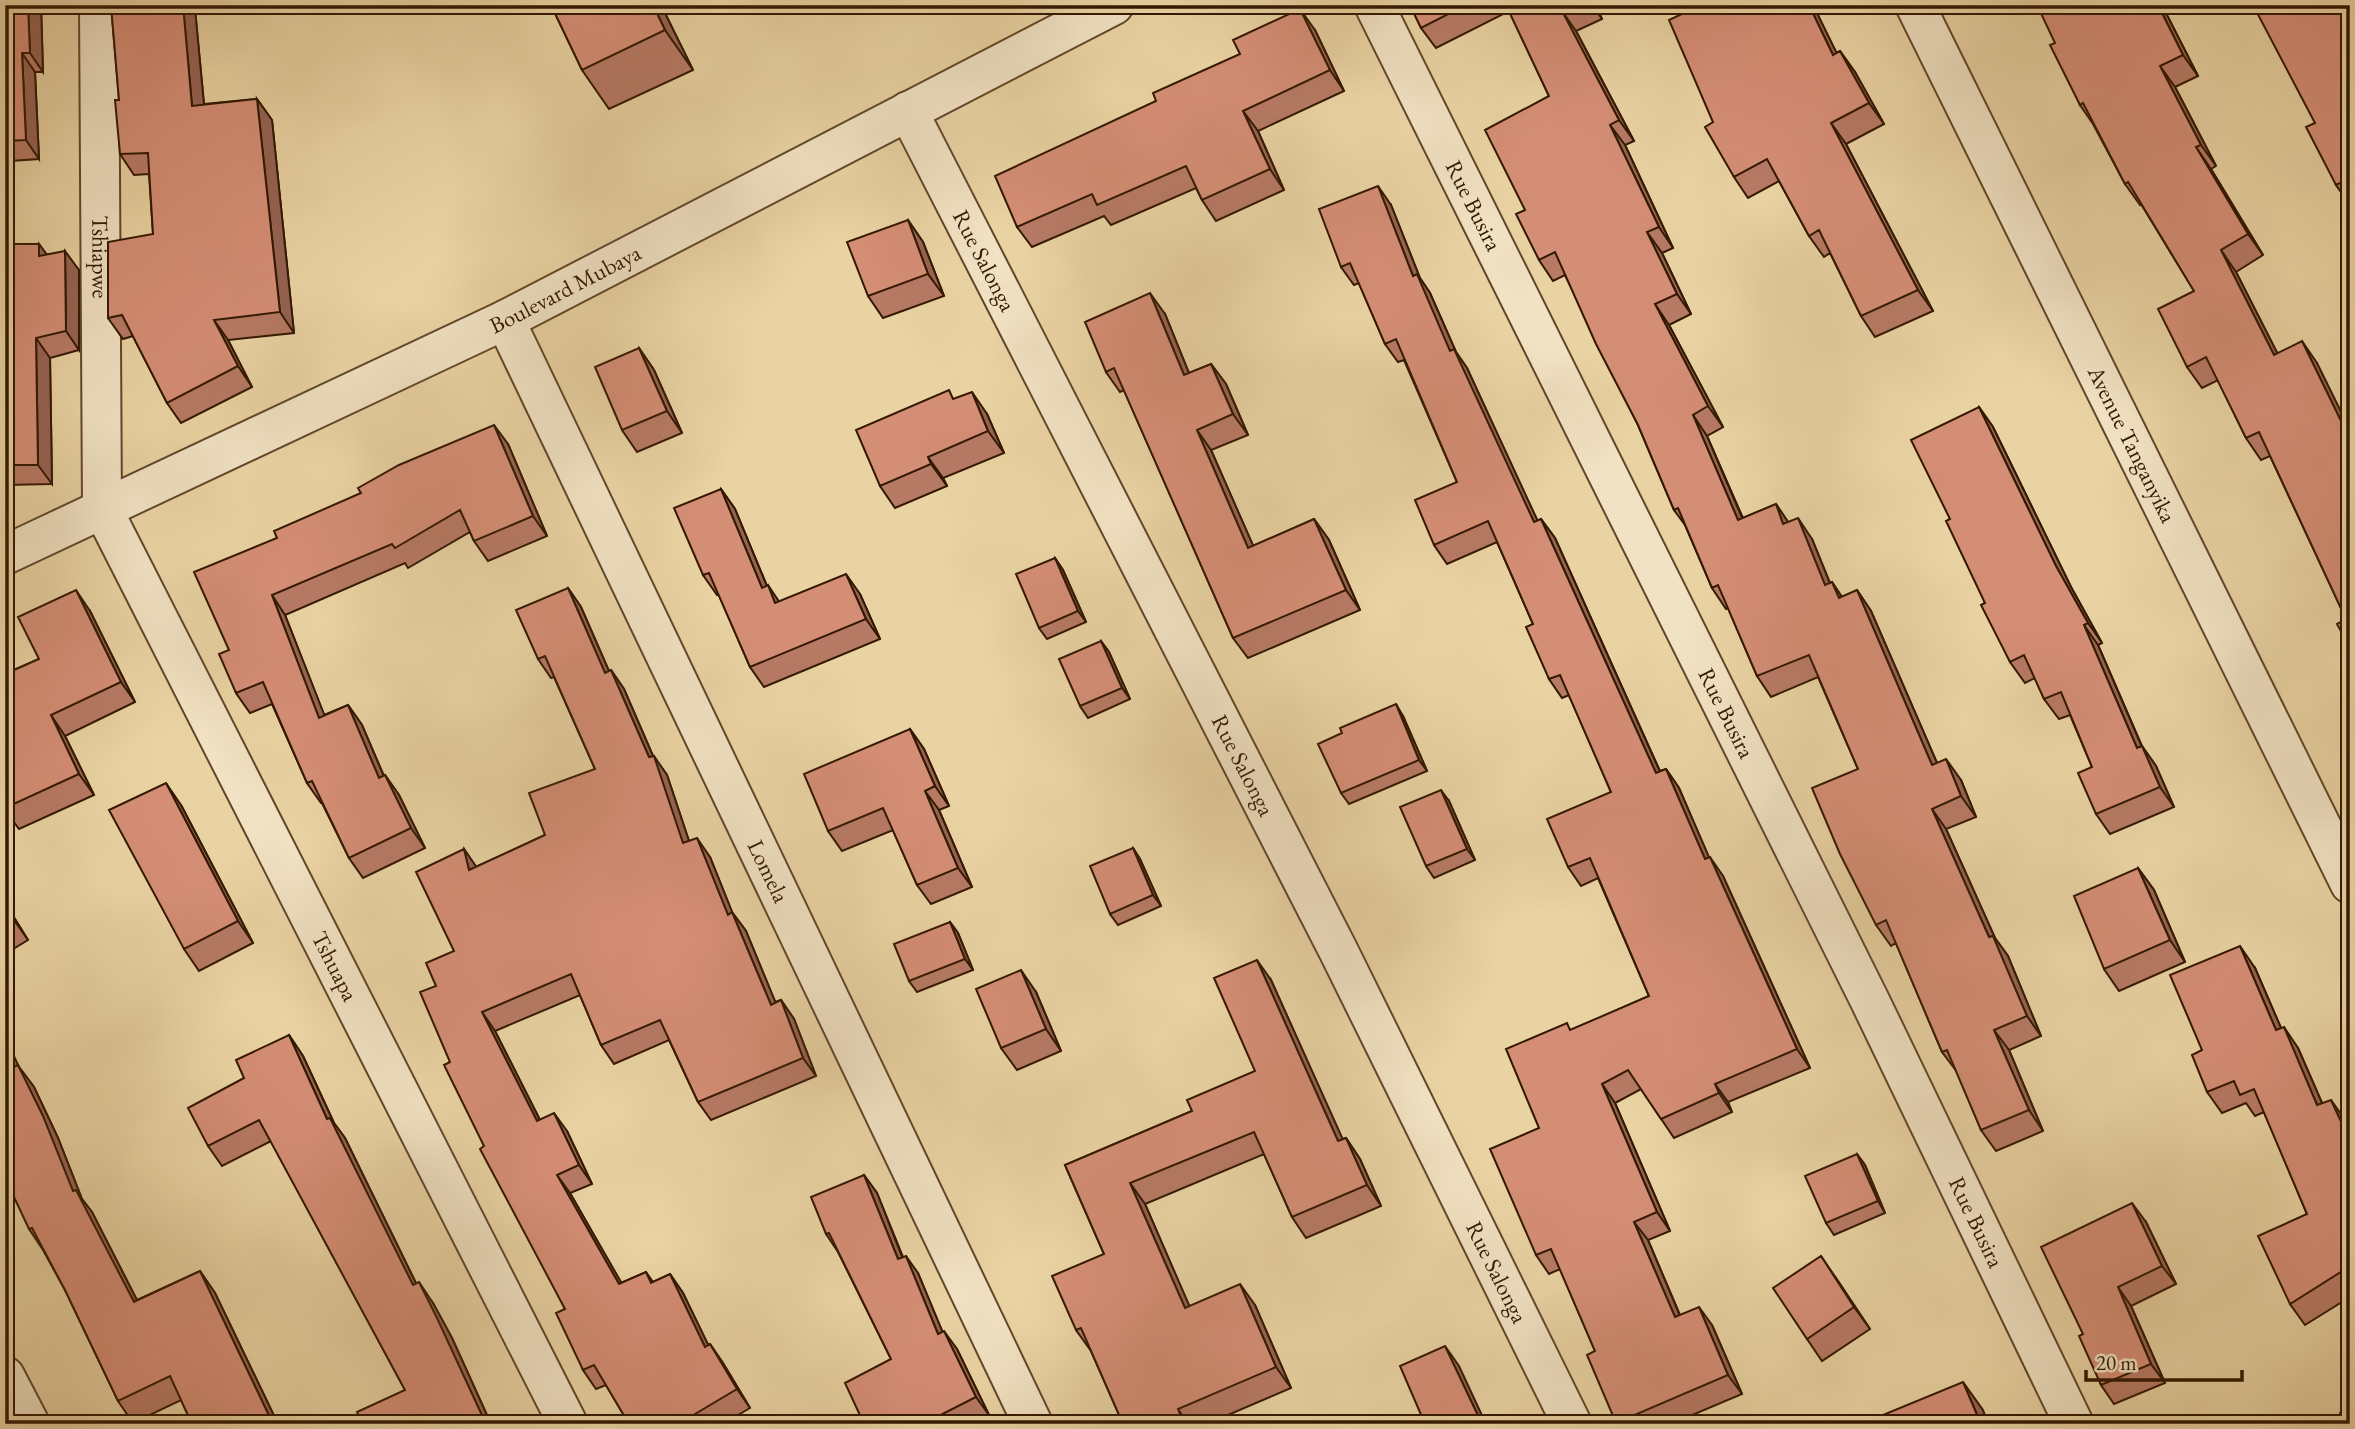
<svg xmlns="http://www.w3.org/2000/svg" width="2355" height="1429" font-family="'EB Garamond',serif">
	<rect width="100%" height="100%" fill="#ead3a3"/>
	<filter id="stains"><feTurbulence type="fractalNoise" baseFrequency=".00286" numOctaves="4"/><feColorMatrix values="0 0 0 0 .2 0 0 0 0 .09 0 0 0 0 .02 0 0 0 .5 -.17"/></filter>
	<radialGradient id="worn" r=".72"><stop offset=".6" stop-color="#630" stop-opacity="0"/><stop offset="1" stop-color="#630" stop-opacity=".3"/></radialGradient>
	<g fill="none" stroke-linecap="round" stroke-linejoin="round">
		<!-- street casing -->
		<g stroke="#61472a" stroke-width="42">
			<g id="street">
				<path id="s1" d="M99,5L102,508L568,1424"/>
				<path id="s2" d="M1374,5L1870,1001L2074,1424"/>
				<path id="s3" d="M1915,5L2350,884"/>
				<path id="s4" d="M908,111L1339,952L1572,1424"/>
				<path id="s5" d="M505,320L1033,1424"/>
				<path id="s6" d="M5,555L505,320L1114,5"/>
				<path d="M5,1376L30,1424"/>
			</g>
		</g>
		<!-- street -->
		<use href="#street" stroke="#f1e2c3" stroke-width="38"/>
	</g>
	<!-- wall -->
	<path fill="#b77a65" stroke="#331802" stroke-width="2" d="M5,5H41L43,72H35L39,159L10,161L11,174H5Z
		M111,5H216V7L195,9L204,104L257,99L272,120L294,333L228,340L252,387L181,423L167,403L133,336L123,339L108,318L153,234L149,174L134,175L120,154L119,100Z
		M551,5H661L693,70L609,109L582,70Z
		M1410,5H1595L1602,19L1576,31L1634,141L1625,145L1673,248L1662,253L1691,314L1669,325L1723,427L1707,436L1743,518L1776,504L1788,522L1812,539L1830,583L1832,582L1842,597L1857,590L1871,611L1937,763L1961,780L1976,817L1946,829L1995,938L2008,956L2041,1036L2009,1050L2043,1131L1996,1151L1981,1130L1957,1072L1942,1052L1896,943L1891,946L1876,925L1858,769L1818,677L1771,697L1757,676L1728,608L1726,609L1712,588L1685,525L1674,510L1638,425L1565,275L1553,281L1539,260L1525,210L1549,96L1509,11L1436,48L1421,28Z
		M1701,5H1813L1836,53L1840,51L1855,72L1884,124L1846,144L1933,311L1875,337L1861,316L1830,253L1824,257L1809,236L1779,181L1748,198L1734,177L1713,122Z
		M2132,5H2161L2168,17L2198,76L2175,87L2216,166L2211,169L2263,255L2236,272L2277,353L2317,363L2346,619L2270,456L2261,460L2246,438L2218,380L2202,388L2187,367L2194,291L2141,204L2140,205L2125,184L2093,124L2080,105L2055,43Z
		M2350,5V205L2336,185L2315,123Z
		M1315,30L1344,91L1258,131L1284,190L1216,221L1202,200L1196,188L1111,225L1104,216L1032,247L1017,227Z
		M1391,205L1420,278L1430,293L1456,352L1467,368L1537,521L1541,519L1555,538L1660,771L1666,769L1679,788L1709,858L1723,876L1810,1068L1728,1102L1732,1112L1674,1138L1641,1089L1615,1103L1670,1231L1648,1240L1680,1315L1712,1325L1742,1394L1671,1424H1617L1595,1351L1560,1269L1549,1274L1536,1255L1539,1128L1572,1030L1649,996L1598,878L1581,886L1568,867L1611,792L1569,695L1562,698L1549,679L1533,624L1497,542L1447,564L1434,545L1457,482L1404,360L1398,362L1385,344L1359,283L1354,285L1341,267Z
		M908,220L923,242L944,296L883,318L868,296Z
		M5,244H39L46,254L79,270V350L50,358L52,484L5,485Z
		M1165,314L1189,373L1211,364L1226,384L1248,435L1211,450L1253,546L1314,519L1329,540L1360,610L1248,658L1233,638L1124,390L1120,392L1106,372Z
		M639,348L654,370L682,433L637,452L622,430Z
		M1979,407L1993,427L2071,587L2102,643L2098,645L2142,746L2156,766L2174,807L2110,834L2096,814L2092,767L2070,715L2059,719L2044,699L2035,678L2025,683L2010,662L1950,519Z
		M987,414L1004,453L943,478L947,486L895,508L880,486Z
		M508,444L547,536L488,561L474,541L470,532L408,568L405,563L285,615L324,715L348,705L362,725L384,776L385,775L399,795L425,848L363,878L349,858L322,803H321L307,783L272,704L250,713L236,693L229,650L277,538L361,493Z
		M721,489L735,509L767,586L779,602L860,594L880,639L764,687L750,667L719,595H717L703,575Z
		M1055,558L1063,570L1086,622L1047,639L1039,628Z
		M568,588L581,607L609,671L611,670L624,689L653,756L667,775L689,841L710,857L732,912L746,931L775,1002L781,1000L794,1019L816,1076L711,1120L698,1102L669,1040L614,1064L601,1045L580,995L495,1031L540,1120L567,1131L592,1184L570,1193L621,1283L646,1272L653,1282L670,1274L683,1293L708,1345L710,1344L723,1363L750,1408L723,1424H629L606,1385L596,1389L583,1370L565,1309L484,1146L450,1062L436,986L454,951L464,849L476,867L545,835L595,769L554,677L551,678L538,659Z
		M90,611L135,702L65,736L94,795L19,829L5,810V674L39,659Z
		M1101,641L1109,652L1130,699L1088,718L1080,706Z
		M1403,716L1427,771L1349,804L1341,793L1342,733Z
		M910,729L924,749L949,806L939,810L972,887L931,904L917,885L893,830L842,851L828,831Z
		M1449,801L1475,860L1434,878L1426,866Z
		M181,805L253,943L199,971L184,949Z
		M1133,848L1140,859L1161,906L1118,925L1110,914Z
		M2138,868L2154,890L2185,962L2119,991L2104,969Z
		M5,903L28,940L5,954Z
		M950,922L958,933L973,970L917,992L909,981Z
		M2255,968L2281,1028L2298,1048L2322,1103L2346,1121L2350,1129V1297L2305,1325L2290,1304L2307,1214L2264,1112L2255,1116L2246,1103L2222,1113L2207,1092L2202,1050Z
		M1271,980L1342,1139L1346,1138L1360,1159L1381,1206L1306,1238L1292,1217L1264,1154L1145,1204L1189,1306L1255,1305L1291,1388L1207,1424H1123L1091,1351L1076,1330L1104,1254L1065,1165L1192,1111L1255,1071Z
		M1036,992L1061,1051L1017,1070L1001,1048Z
		M289,1035L303,1056L334,1123L345,1138L416,1283L433,1303L452,1338L491,1424H363L405,1390L271,1141L222,1166L208,1146L244,1078Z
		M19,1067L34,1087L58,1138L82,1199L92,1212L137,1300L200,1271L215,1293L278,1424H192L181,1400L133,1423L118,1401L65,1290L43,1250L29,1229Z
		M1857,1154L1865,1165L1885,1213L1834,1235L1826,1223Z
		M864,1175L877,1193L903,1257L918,1273L942,1332L957,1349L989,1415L971,1424H864L891,1359L838,1252L826,1234Z
		M2146,1222L2176,1284L2131,1306L2165,1383L2114,1404L2101,1385L2083,1334Z
		M1836,1278L1870,1329L1822,1361L1807,1339Z"/>
	<!-- shaded-wall -->
	<path fill="#956353" stroke="#331802" stroke-width="2" d="M28,5H41L43,72L30,53Z
		M183,5H193L195,9L206,126L192,106Z
		M653,5H661L693,70L665,30Z
		M1592,5H1595L1602,19Z
		M1809,5H1813L1848,76L1833,55Z
		M2110,5H2114L2129,36L2114,14Z
		M2158,5H2161L2168,17L2198,76L2183,55Z
		M1300,9L1315,30L1344,91L1330,70Z
		M1562,11L1576,31L1634,141L1619,120Z
		M1840,51L1855,72L1884,124L1869,103Z
		M22,53L35,72L39,159L26,140Z
		M2160,66L2175,87L2216,166L2201,145Z
		M257,99L272,120L294,333L280,312Z
		M1243,111L1258,131L1284,190L1270,169Z
		M1831,123L1846,144L1933,311L1918,290Z
		M1610,125L1625,145L1673,248L1659,227Z
		M2196,147L2211,169L2263,255L2248,234Z
		M5,154L10,161L11,174L5,165Z
		M1378,186L1391,205L1420,278L1430,293L1456,352L1467,368L1547,541L1534,522L1413,276Z
		M908,220L923,242L944,296L928,274Z
		M1647,232L1662,253L1691,314L1677,294Z
		M39,244L53,263L39,256Z
		M2221,250L2236,272L2289,376L2274,355Z
		M65,251L79,270V350L66,331Z
		M1150,293L1165,314L1198,396L1184,375Z
		M1655,304L1669,325L1723,427L1708,406Z
		M214,320L228,340L252,387L238,366Z
		M36,338L50,358L52,484L38,465Z
		M2302,341L2317,363L2350,430L2341,421Z
		M639,348L654,370L682,433L667,411Z
		M1211,364L1226,384L1248,435L1233,414Z
		M972,392L987,414L1004,453L988,431Z
		M1979,407L1993,427L2071,587L2102,643L2088,623L2056,566Z
		M1693,415L1707,436L1752,541L1738,520Z
		M494,425L508,444L547,536L533,516Z
		M1197,430L1211,450L1263,568L1248,548Z
		M928,457L943,478L947,486L931,464Z
		M721,489L735,509L776,608L762,588Z
		M1776,504L1790,525L1783,524Z
		M1798,518L1812,539L1839,606L1825,585Z
		M1314,519L1329,540L1360,610L1346,590Z
		M1541,519L1555,538L1669,792L1656,773Z
		M1055,558L1063,570L1086,622L1078,611Z
		M846,574L860,594L880,639L866,619Z
		M1832,582L1846,603L1839,598Z
		M768,585L782,606L775,603Z
		M568,588L581,607L618,692L605,673Z
		M76,590L90,611L135,702L121,682Z
		M1857,590L1871,611L1947,786L1932,765Z
		M272,595L285,615L333,737L319,718Z
		M2084,625L2098,645L2151,768L2137,748Z
		M1101,641L1109,652L1130,699L1122,688Z
		M611,670L624,689L656,763L654,756L667,775L696,862L683,843L649,757Z
		M1396,704L1403,716L1427,771L1419,760Z
		M348,705L362,725L393,798L379,778Z
		M51,715L65,736L94,795L79,774Z
		M910,729L924,749L949,806L935,786Z
		M2142,746L2156,766L2174,807L2160,787Z
		M1946,759L1961,780L1976,817L1961,796Z
		M1666,769L1679,788L1718,878L1705,859Z
		M385,775L399,795L425,848L411,828Z
		M166,783L181,805L253,943L238,921Z
		M1441,790L1449,801L1475,860L1467,849Z
		M925,791L939,810L972,887L958,868Z
		M1932,809L1946,829L1995,938L2008,956L2041,1036L2027,1016L1989,937Z
		M697,838L710,857L741,934L728,915Z
		M1133,848L1140,859L1161,906L1153,895Z
		M464,849L477,868L469,870Z
		M1710,857L1723,876L1810,1068L1797,1049Z
		M2138,868L2154,890L2185,962L2170,940Z
		M5,903L28,940L5,907Z
		M732,912L746,931L784,1023L771,1005Z
		M950,922L958,933L973,970L965,959Z
		M2240,946L2255,968L2291,1051L2276,1030Z
		M1257,960L1271,980L1353,1162L1338,1141Z
		M1021,970L1036,992L1061,1051L1046,1029Z
		M781,1000L794,1019L816,1076L803,1058Z
		M482,1012L495,1031L550,1140L537,1121Z
		M2284,1027L2298,1048L2332,1126L2317,1105Z
		M1994,1030L2009,1050L2043,1131L2029,1110Z
		M289,1035L303,1056L334,1123L345,1138L427,1306L413,1285L327,1119Z
		M5,1037L19,1067L34,1087L58,1138L82,1199L92,1212L149,1324L134,1302L73,1191L5,1048Z
		M1602,1084L1615,1103L1670,1231L1657,1212Z
		M1715,1084L1728,1102L1732,1112L1719,1093Z
		M2331,1100L2346,1121L2350,1129V1141Z
		M554,1113L567,1131L592,1184L579,1165Z
		M1346,1138L1360,1159L1381,1206L1367,1185Z
		M1857,1154L1865,1165L1885,1213L1878,1201Z
		M557,1175L570,1193L633,1303L619,1284Z
		M864,1175L877,1193L910,1277L898,1259Z
		M1130,1183L1145,1204L1199,1328L1185,1308Z
		M2132,1203L2146,1222L2176,1284L2162,1266Z
		M1634,1222L1648,1240L1688,1335L1675,1317Z
		M906,1256L918,1273L951,1352L938,1334Z
		M1821,1256L1836,1278L1870,1329L1854,1307Z
		M200,1271L215,1293L278,1424H273Z
		M670,1274L683,1293L718,1365L705,1347Z
		M419,1282L433,1303L452,1338L491,1424H486Z
		M1240,1284L1255,1305L1291,1388L1276,1367Z
		M2118,1287L2131,1306L2165,1383L2151,1364Z
		M1699,1307L1712,1325L1742,1394L1728,1375Z
		M944,1331L957,1349L989,1415L976,1397Z
		M710,1344L723,1363L750,1408L737,1389Z
		M1445,1346L1459,1366L1486,1424H1482Z
		M1963,1382L1983,1410L1988,1424H1981Z
		M1178,1409L1188,1424H1184Z"/>
	<!-- building -->
	<path fill="#d58e76" stroke="#331802" stroke-width="2" d="M5,5H28L30,53H22L26,140L5,141Z
		M111,5H183L192,106L257,99L280,312L214,320L238,366L167,403L122,315L108,318V242L153,234L148,153L120,154L115,100H119Z
		M551,5H653L665,30L582,70Z
		M1410,5H1466L1421,28Z
		M1506,5H1573L1562,11L1619,120L1610,125L1659,227L1647,232L1677,294L1655,304L1708,406L1693,415L1738,520L1776,504L1783,524L1798,518L1825,585L1832,582L1839,598L1857,590L1932,765L1946,759L1961,796L1932,809L1989,937L1993,936L2027,1016L1994,1030L2029,1110L1981,1130L1947,1050L1942,1052L1886,920L1876,925L1840,854L1812,788L1858,769L1809,655L1757,676L1718,585L1712,588L1678,508L1674,510L1638,425L1596,344L1555,252L1539,260L1516,214L1525,210L1485,130L1549,96Z
		M1701,5H1809L1833,55L1840,51L1869,103L1831,123L1918,290L1861,316L1819,230L1809,236L1767,159L1734,177L1705,127L1713,122L1669,20Z
		M2037,5H2110L2114,14L2132,5H2158L2183,55L2160,66L2201,145L2196,147L2248,234L2221,250L2274,355L2302,341L2341,421L2350,417V648L2337,624L2346,619L2259,432L2246,438L2206,357L2187,367L2158,309L2194,291L2128,182L2125,184L2083,103L2080,105L2050,45L2055,43Z
		M2253,5H2350V178L2336,185L2306,127L2315,123Z
		M1300,9L1330,70L1243,111L1270,169L1202,200L1186,166L1097,205L1092,194L1017,227L995,176L1156,101L1153,93L1240,54L1233,40Z
		M1378,186L1413,276L1417,274L1450,351L1454,349L1534,522L1541,519L1656,773L1666,769L1705,859L1710,857L1797,1049L1715,1084L1719,1093L1661,1119L1628,1070L1602,1084L1657,1212L1634,1222L1675,1317L1699,1307L1728,1375L1616,1423L1587,1355L1595,1351L1551,1249L1536,1255L1490,1149L1539,1128L1506,1049L1567,1023L1570,1030L1649,996L1590,858L1568,867L1547,819L1611,792L1560,675L1549,679L1526,627L1533,624L1488,521L1434,545L1415,500L1457,482L1396,339L1385,344L1350,263L1341,267L1319,209Z
		M908,220L928,274L868,296L847,242Z
		M5,244H39V256L65,251L66,331L36,338L38,465H5Z
		M1150,293L1184,375L1211,364L1233,414L1197,430L1248,548L1314,519L1346,590L1233,638L1114,368L1106,372L1085,322Z
		M639,348L667,411L622,430L595,367Z
		M949,390L953,399L972,392L988,431L928,457L931,464L880,486L856,430Z
		M1979,407L2056,566L2088,623L2084,625L2137,748L2142,746L2160,787L2096,814L2078,773L2092,767L2061,692L2044,699L2024,655L2010,662L1981,605L1985,603L1946,521L1950,519L1911,440Z
		M494,425L533,516L474,541L460,510L395,548L392,544L272,595L319,718L348,705L379,778L385,775L411,828L349,858L312,781L307,783L263,682L236,693L219,654L229,650L194,572L277,538L274,531L361,493L358,488L399,465Z
		M721,489L762,588L768,585L775,603L846,574L866,619L750,667L709,573L703,575L674,508Z
		M1055,558L1078,611L1039,628L1016,574Z
		M568,588L605,673L611,670L649,757L654,756L683,843L697,838L728,915L732,912L771,1005L781,1000L803,1058L698,1102L660,1020L601,1045L571,974L482,1012L537,1121L554,1113L579,1165L557,1175L619,1284L646,1272L651,1283L670,1274L705,1347L710,1344L737,1389L680,1423V1424H629L594,1365L583,1370L556,1313L565,1309L480,1149L484,1146L444,1065L450,1062L420,992L436,986L426,963L454,951L416,872L464,849L469,870L545,835L529,793L595,769L545,656L538,659L516,610Z
		M76,590L121,682L51,715L79,774L5,808V674L39,659L18,617Z
		M1101,641L1122,688L1080,706L1059,659Z
		M1396,704L1419,760L1341,793L1318,744L1342,733L1340,728Z
		M910,729L935,786L925,791L958,868L917,885L883,808L828,831L804,774Z
		M166,783L238,921L184,949L109,810Z
		M1441,790L1467,849L1426,866L1400,807Z
		M1133,848L1153,895L1110,914L1090,866Z
		M2138,868L2170,940L2104,969L2074,896Z
		M5,907L12,919L5,923Z
		M950,922L965,959L909,981L894,944Z
		M2240,946L2276,1030L2284,1027L2317,1105L2331,1100L2350,1141V1282L2344,1270L2290,1304L2258,1236L2307,1214L2254,1089L2240,1095L2234,1081L2207,1092L2192,1055L2202,1050L2170,975Z
		M1257,960L1338,1141L1346,1138L1367,1185L1292,1217L1254,1132L1130,1183L1185,1308L1240,1284L1276,1367L1178,1409L1184,1424H1123L1081,1328L1076,1330L1052,1276L1104,1254L1065,1165L1192,1111L1187,1100L1255,1071L1214,978Z
		M1021,970L1046,1029L1001,1048L976,989Z
		M289,1035L327,1119L330,1118L413,1285L419,1282L437,1318L486,1424H363L357,1412L405,1390L259,1120L208,1146L188,1108L244,1078L236,1060Z
		M5,1048L14,1067L18,1065L43,1116L73,1191L76,1190L134,1302L200,1271L273,1424H192L170,1376L118,1401L65,1290L32,1228L29,1229L5,1178Z
		M1857,1154L1878,1201L1826,1223L1805,1176Z
		M864,1175L898,1259L906,1256L938,1334L944,1331L976,1397L923,1424H864L845,1383L891,1359L829,1233L826,1234L811,1197Z
		M2132,1203L2162,1266L2118,1287L2151,1364L2101,1385L2079,1336L2083,1334L2041,1247Z
		M1821,1256L1854,1307L1807,1339L1773,1288Z
		M1445,1346L1482,1424H1425L1400,1366Z
		M1963,1382L1981,1424H1881L1878,1417Z
		M2350,1408V1424H2345L2340,1413Z"/>
	<g text-anchor="middle" dominant-baseline="central" stroke-width="5" stroke-linejoin="round" paint-order="stroke">
		<!-- street labels -->
		<g font-size="23" fill="#331802" stroke="#f1e2c3">
			<text stroke="none"><textPath href="#s2" startOffset="224">Rue Busira</textPath></text>
			<text stroke="none"><textPath href="#s1" startOffset="252">Tshiapwe</textPath></text>
			<text stroke="none"><textPath href="#s4" startOffset="168">Rue Salonga</textPath></text>
			<text stroke="none"><textPath href="#s6" startOffset="620">Boulevard Mubaya</textPath></text>
			<text stroke="none"><textPath href="#s3" startOffset="490">Avenue Tanganyika</textPath></text>
			<text stroke="none"><textPath href="#s2" startOffset="791">Rue Busira</textPath></text>
			<text stroke="none"><textPath href="#s4" startOffset="735">Rue Salonga</textPath></text>
			<text stroke="none"><textPath href="#s5" startOffset="611">Lomela</textPath></text>
			<text stroke="none"><textPath href="#s1" startOffset="1017">Tshuapa</textPath></text>
			<text stroke="none"><textPath href="#s2" startOffset="1358">Rue Busira</textPath></text>
			<text stroke="none"><textPath href="#s4" startOffset="1302">Rue Salonga</textPath></text>
		</g>
	</g>
	<!-- margin -->
	<rect width="2355" height="1429" fill="none" stroke="#ead3a3" stroke-width="28"/>
	<rect x="7" y="7" width="2341" height="1415" fill="none" stroke="#331802" stroke-width="3.5"/>
	<rect x="14" y="14" width="2327" height="1401" fill="none" stroke="#331802" stroke-width="2"/>
	<!-- scale -->
	<path d="M2086 1370v10h156v-10" fill="none" stroke="#331802" stroke-width="3.5"/>
	<text x="2096" y="1370" font-size="21" fill="#331802" stroke="#f1e2c3" stroke-width="5" paint-order="stroke">20 m</text>
	<rect width="100%" height="100%" filter="url(#stains)"/>
	<rect width="100%" height="100%" fill="url(#worn)"/>
</svg>
